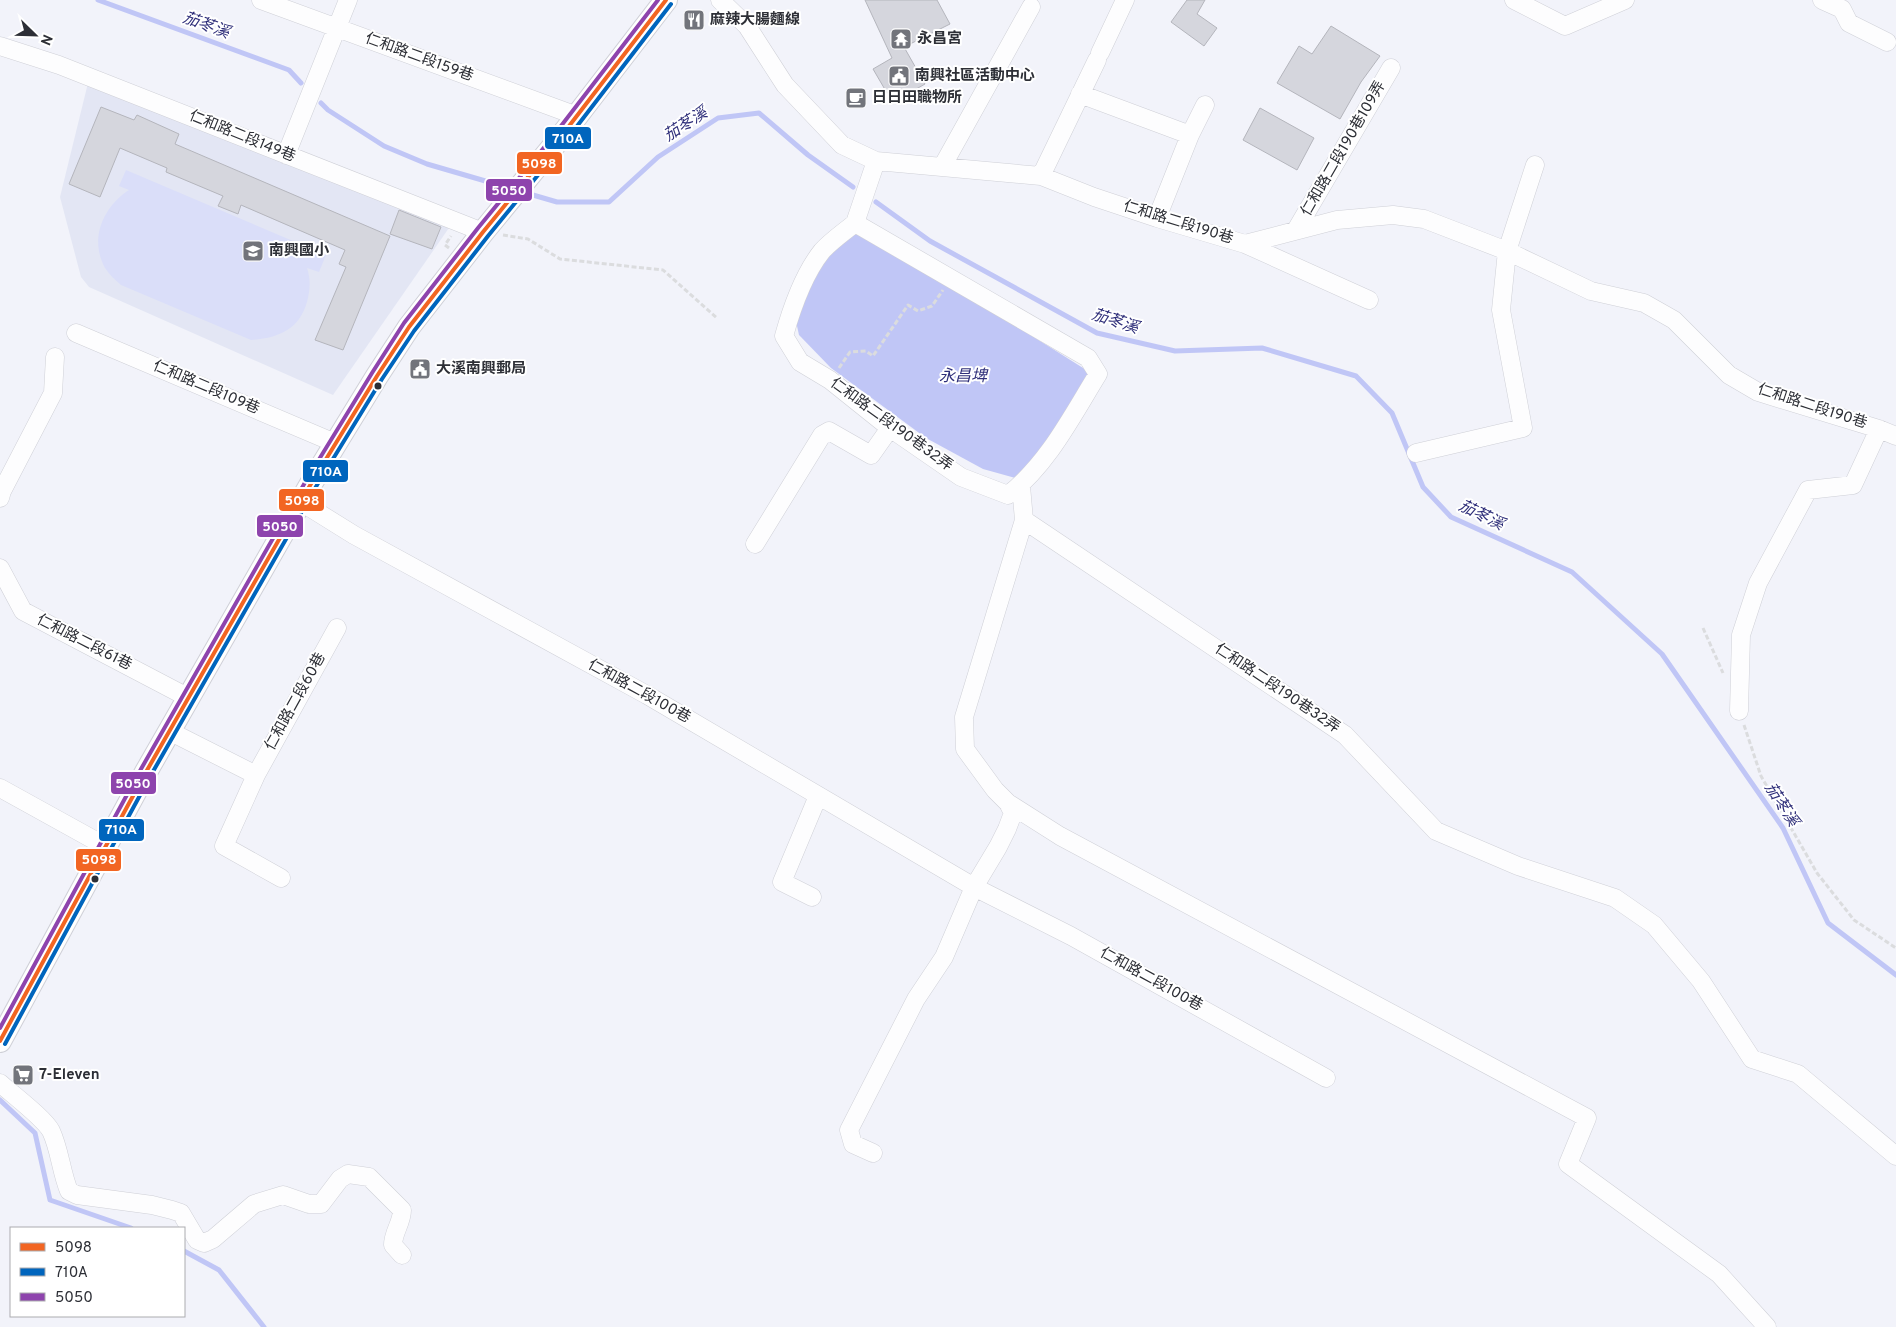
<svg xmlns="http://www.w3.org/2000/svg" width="1896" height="1327" font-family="Overpass,'Noto Sans TC',sans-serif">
	<rect width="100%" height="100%" fill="#f2f3fa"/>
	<!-- built -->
	<path fill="#e3e6f4" d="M88,83L451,225L333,395L89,287L81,277L60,197Z"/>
	<!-- green -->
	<path fill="#dadef9" d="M126,170L326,255L319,272L307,268C311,280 310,290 307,302C299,330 278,338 251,340L121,285C115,280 109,274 105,268C89,239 103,207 129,190L119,186Z"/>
	<!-- water -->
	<path fill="#c0c6f6" d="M849,230L893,248L1091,373L1083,390L1019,479L983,469L926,438L831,368L799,335L795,317L819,263Z"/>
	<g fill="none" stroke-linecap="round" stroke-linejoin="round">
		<!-- stream -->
		<path stroke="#c0c6f6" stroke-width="5" d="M98,0L289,70L301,83
			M321,103L328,110L384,146L427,164L506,187
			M526,193L557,202H609L658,157L718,118L759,113L808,155L853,187
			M876,202L930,241L1097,333L1175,351L1262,348L1356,376L1392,413L1423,487L1451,517L1572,572L1662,654L1783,828L1828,923L1896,975
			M0,1100L35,1133L50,1200L131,1228
			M184,1251L219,1270L264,1327"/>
	</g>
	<!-- building -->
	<path fill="#d5d6dd" stroke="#b4b5bc" d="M865,0H937L950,24L904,47L925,84L895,101L890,91L887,93L873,69L892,58Z
		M1187,0H1205L1197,14L1217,28L1204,46L1171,22Z
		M1331,26L1380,56L1361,82L1340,119L1277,83L1299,46L1312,54Z
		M101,107L134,120L137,115L179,134L175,144L390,236L343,350L315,340L346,267L339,264L345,250L241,205L238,214L218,206L223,196L166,172L167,168L120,148L100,197L69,184Z
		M1260,108L1314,138L1297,170L1243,140Z
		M399,210L441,227L432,249L390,234Z"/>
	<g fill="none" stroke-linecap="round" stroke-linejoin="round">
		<!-- minor casing -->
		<g stroke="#cfd0d7" stroke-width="19">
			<path id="minor" d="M261,0L577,116
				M720,0L747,26L785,85L842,145L876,161L1041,176L1094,197L1157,218L1245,244L1337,220L1393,215L1424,219L1507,251L1591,291L1644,303L1674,320L1729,375L1758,392L1879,429L1896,436
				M1514,0L1565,26L1625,0
				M1822,0L1842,9L1849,23L1887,42
				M0,46L59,65L483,232
				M1100,53L1125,0
				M1080,94L1190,135L1205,105
				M286,155L348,0
				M942,167L1031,7
				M1041,176L1097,60
				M1157,218L1190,135
				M855,223L1088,358L1098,374C1072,416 1048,464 1008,495L961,477L890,428L830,380L800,362L784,336C792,307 803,275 822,251C831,241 844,232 855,223Z
				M855,223L876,161
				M1296,230L1391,68
				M1245,244L1369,300
				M76,333L335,443
				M1416,453L1523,428L1501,310L1507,251L1535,165
				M0,498L2,491L53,393L55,357
				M301,502L354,535L647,695L974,887L1071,936L1326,1078
				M1024,520L1345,735L1436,831L1518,866L1615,898L1654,925L1701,981L1752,1059L1798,1074L1896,1156
				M755,544L822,435L829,431L871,455L890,428
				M0,568L23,611L189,698
				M1739,711L1741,635L1758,583L1808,490L1853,485L1879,429
				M169,731L256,775L224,846L281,878
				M256,775L337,628
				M0,788L105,846
				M1008,803L1060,836L1587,1118L1568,1164L1719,1274L1767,1327
				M812,897L782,882L818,796
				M0,1083C13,1095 44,1118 51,1131C60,1150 61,1172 69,1191L77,1195L152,1205L172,1210L181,1213L197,1240L204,1243L213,1239L254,1204L283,1195L309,1204H321L340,1179L348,1174L369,1177L402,1210C402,1223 393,1232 393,1245L402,1255
				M873,1153L853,1144L849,1130L916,999L944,957L974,887L998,847L1007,829L1013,813L1008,803L995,790L965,749L964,717L1024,520L1021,486"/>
		</g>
		<!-- major casing -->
		<g stroke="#cfd0d7" stroke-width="24">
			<path id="major" d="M0,1041L146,772L312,482L377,376L409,327L483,232L556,143L666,0"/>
		</g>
		<!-- path -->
		<path stroke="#dbdcde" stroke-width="3" stroke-dasharray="5 2.5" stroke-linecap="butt" d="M503,235L528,239L560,259L663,270L717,318
			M449,248L445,245L451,236
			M839,368L850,352L866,351L873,356L908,305L918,311L932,306L943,290
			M1703,628L1723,673
			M1744,725L1761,776L1817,873L1854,920L1896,948"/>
		<!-- minor -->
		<use href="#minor" stroke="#fdfdfe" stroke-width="18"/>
		<!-- major -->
		<use href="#major" stroke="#fdfdfe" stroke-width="22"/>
		<!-- bus-1 casing -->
		<g stroke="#fff" stroke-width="8">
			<path id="bus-1" d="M0,1041L146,772L312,482L377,376L409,327L483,232L556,143L666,0"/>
		</g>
		<!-- bus-2 casing -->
		<g stroke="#fff" stroke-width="8">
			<path id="bus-2" d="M5,1044L151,775L317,485L382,379L414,331L488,236L561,147L671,4"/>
		</g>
		<!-- bus-3 casing -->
		<g stroke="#fff" stroke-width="8">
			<path id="bus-3" d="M0,1028L141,769L307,479L372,373L404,323L478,228L551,139L658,0"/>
		</g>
		<!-- bus-1 -->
		<use href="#bus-1" stroke="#f26522" stroke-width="4"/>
		<!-- bus-2 -->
		<use href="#bus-2" stroke="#0065bd" stroke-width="4"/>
		<!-- bus-3 -->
		<use href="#bus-3" stroke="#8e44ad" stroke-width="4"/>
	</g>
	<!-- icons -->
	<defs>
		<g id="restaurant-square" transform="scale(1.125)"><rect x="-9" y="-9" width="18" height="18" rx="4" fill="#72747b" stroke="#fff"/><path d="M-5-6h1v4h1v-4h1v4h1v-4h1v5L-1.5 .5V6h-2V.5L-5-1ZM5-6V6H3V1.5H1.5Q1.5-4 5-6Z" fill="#fff"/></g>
		<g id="temple-square" transform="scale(1.125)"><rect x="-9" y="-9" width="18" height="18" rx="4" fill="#72747b" stroke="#fff"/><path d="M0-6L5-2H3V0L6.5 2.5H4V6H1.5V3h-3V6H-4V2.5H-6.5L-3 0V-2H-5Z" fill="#fff"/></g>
		<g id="civic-square" transform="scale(1.125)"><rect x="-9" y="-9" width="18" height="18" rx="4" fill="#72747b" stroke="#fff"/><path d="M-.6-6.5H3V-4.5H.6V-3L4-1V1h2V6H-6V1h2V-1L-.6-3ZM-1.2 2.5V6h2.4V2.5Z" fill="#fff"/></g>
		<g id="cafe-square" transform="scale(1.125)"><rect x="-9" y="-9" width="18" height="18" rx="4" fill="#72747b" stroke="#fff"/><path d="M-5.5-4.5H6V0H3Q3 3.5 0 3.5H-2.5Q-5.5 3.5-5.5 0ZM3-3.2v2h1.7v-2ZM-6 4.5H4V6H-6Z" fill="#fff"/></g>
		<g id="school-square" transform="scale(1.125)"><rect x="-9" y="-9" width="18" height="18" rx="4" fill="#72747b" stroke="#fff"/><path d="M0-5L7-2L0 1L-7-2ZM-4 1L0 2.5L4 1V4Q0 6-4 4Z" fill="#fff"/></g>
		<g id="supermarket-square" transform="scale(1.125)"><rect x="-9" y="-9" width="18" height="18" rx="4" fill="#72747b" stroke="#fff"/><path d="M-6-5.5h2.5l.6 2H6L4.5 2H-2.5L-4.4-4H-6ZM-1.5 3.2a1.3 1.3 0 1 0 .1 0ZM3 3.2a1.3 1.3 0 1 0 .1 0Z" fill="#fff"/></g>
	</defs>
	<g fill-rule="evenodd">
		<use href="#restaurant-square" x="694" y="20"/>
		<use href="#temple-square" x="901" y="39"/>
		<use href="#civic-square" x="899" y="76"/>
		<use href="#cafe-square" x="856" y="98"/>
		<use href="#school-square" x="253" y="251"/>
		<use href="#civic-square" x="420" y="369"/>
		<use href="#supermarket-square" x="23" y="1075"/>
	</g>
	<!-- markers -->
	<g fill="#2d2f36" stroke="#fff" stroke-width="2">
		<circle cx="378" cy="386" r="4.5"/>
		<circle cx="95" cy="879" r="4.5"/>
	</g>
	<g text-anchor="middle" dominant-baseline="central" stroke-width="4" stroke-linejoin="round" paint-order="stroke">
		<!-- poi labels -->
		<g font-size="15" font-weight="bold" fill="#2d2f36" stroke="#fff" text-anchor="start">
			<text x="710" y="20">麻辣大腸麵線</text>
			<text x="917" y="39">永昌宮</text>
			<text x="915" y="76">南興社區活動中心</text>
			<text x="872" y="98">日日田職物所</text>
			<text x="269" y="251">南興國小</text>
			<text x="436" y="369">大溪南興郵局</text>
			<text x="39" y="1075">7-Eleven</text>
		</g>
		<!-- street labels -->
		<g font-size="15" fill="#2d2f36" stroke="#fff">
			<text transform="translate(419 58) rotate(20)">仁和路二段159巷</text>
			<text transform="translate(242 137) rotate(22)">仁和路二段149巷</text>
			<text transform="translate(1344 149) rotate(-60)">仁和路二段190巷109弄</text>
			<text transform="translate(1178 223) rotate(17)">仁和路二段190巷</text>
			<text transform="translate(206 388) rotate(23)">仁和路二段109巷</text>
			<text transform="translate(1812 407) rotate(18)">仁和路二段190巷</text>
			<text transform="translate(891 425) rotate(36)">仁和路二段190巷32弄</text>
			<text transform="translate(84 643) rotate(27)">仁和路二段61巷</text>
			<text transform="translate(1277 689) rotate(34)">仁和路二段190巷32弄</text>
			<text transform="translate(639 692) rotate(29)">仁和路二段100巷</text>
			<text transform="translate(296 702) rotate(-61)">仁和路二段60巷</text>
			<text transform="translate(1151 980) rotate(29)">仁和路二段100巷</text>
		</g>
		<!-- water labels -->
		<g font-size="16" font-style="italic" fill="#2f2f7a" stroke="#fff">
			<text transform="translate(206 26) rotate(20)">茄苳溪</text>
			<text transform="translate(686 125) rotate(-33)">茄苳溪</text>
			<text transform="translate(1115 322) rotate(18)">茄苳溪</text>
			<text x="963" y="377">永昌埤</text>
			<text transform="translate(1481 516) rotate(26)">茄苳溪</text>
			<text transform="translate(1781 805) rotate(57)">茄苳溪</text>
		</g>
	</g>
	<g stroke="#fff" stroke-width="2">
		<rect x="544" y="126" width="48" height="24" rx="5" fill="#0065bd"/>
		<rect x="516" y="151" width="47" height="24" rx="5" fill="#f26522"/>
		<rect x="485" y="178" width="48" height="24" rx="5" fill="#8e44ad"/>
		<rect x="302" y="459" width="47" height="24" rx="5" fill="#0065bd"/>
		<rect x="278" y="488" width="47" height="24" rx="5" fill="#f26522"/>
		<rect x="256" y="514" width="48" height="24" rx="5" fill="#8e44ad"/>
		<rect x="110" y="771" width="47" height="24" rx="5" fill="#8e44ad"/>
		<rect x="98" y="818" width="47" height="24" rx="5" fill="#0065bd"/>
		<rect x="75" y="848" width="47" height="24" rx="5" fill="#f26522"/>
	</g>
	<g font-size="14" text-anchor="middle" font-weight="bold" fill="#fff">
		<text x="568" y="143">710A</text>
		<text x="539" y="168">5098</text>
		<text x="509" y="195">5050</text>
		<text x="326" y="476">710A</text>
		<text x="302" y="505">5098</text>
		<text x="280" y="531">5050</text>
		<text x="133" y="788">5050</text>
		<text x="121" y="834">710A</text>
		<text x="99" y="864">5098</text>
	</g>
	<!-- legend -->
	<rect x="10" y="1227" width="175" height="90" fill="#ffffff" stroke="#abacaf"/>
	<rect x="20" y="1243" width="25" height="8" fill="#f26522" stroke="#abacaf"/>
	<text x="55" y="1252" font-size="15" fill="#2d2f36">5098</text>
	<rect x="20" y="1268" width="25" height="8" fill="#0065bd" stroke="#abacaf"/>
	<text x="55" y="1277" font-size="15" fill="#2d2f36">710A</text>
	<rect x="20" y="1293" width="25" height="8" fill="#8e44ad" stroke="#abacaf"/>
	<text x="55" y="1302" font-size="15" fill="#2d2f36">5050</text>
	<!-- north arrow -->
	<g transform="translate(35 35) rotate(113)" stroke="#ffffff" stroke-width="4" paint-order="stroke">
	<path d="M0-4L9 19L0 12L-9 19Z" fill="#2d2f36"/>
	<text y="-8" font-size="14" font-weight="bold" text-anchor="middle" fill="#2d2f36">N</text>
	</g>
</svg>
